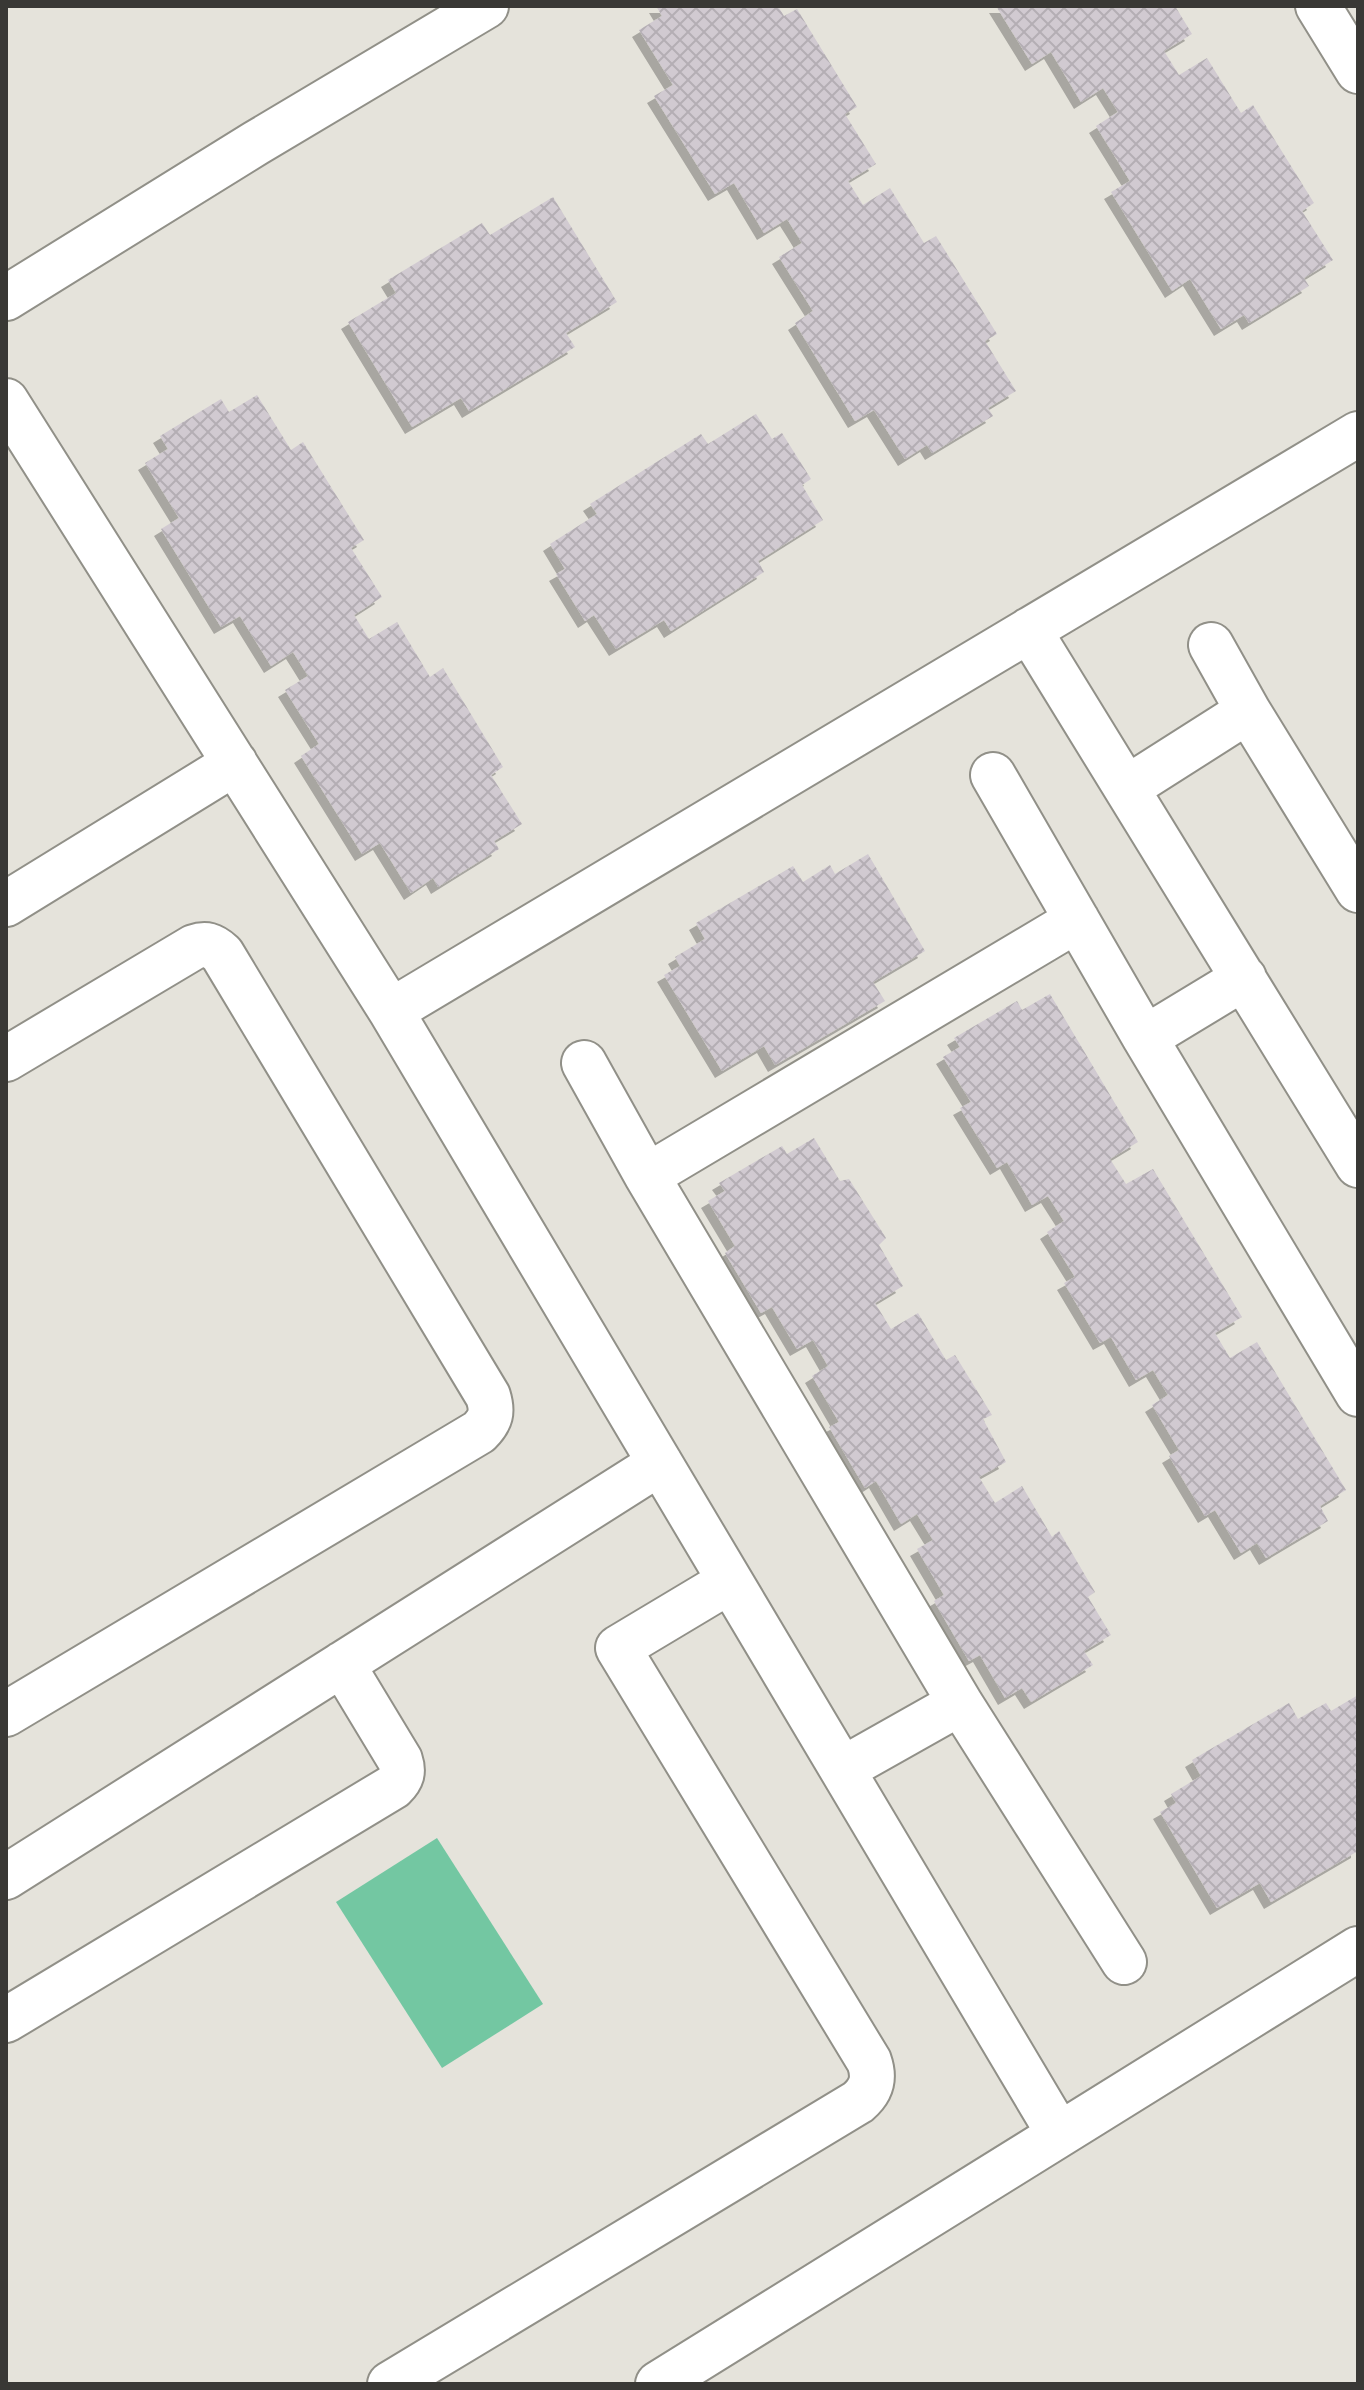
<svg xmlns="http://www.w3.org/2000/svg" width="1364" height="2390" font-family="'DejaVu Sans',sans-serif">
	<defs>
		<pattern id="building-cross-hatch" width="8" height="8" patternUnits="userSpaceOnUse" patternTransform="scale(2)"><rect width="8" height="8" fill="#d1cad1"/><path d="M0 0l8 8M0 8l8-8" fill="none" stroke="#b4aeb4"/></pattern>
		<filter id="shadow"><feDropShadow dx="-7" dy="7" stdDeviation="0" flood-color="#0004"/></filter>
	</defs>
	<rect width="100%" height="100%" fill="#e5e3db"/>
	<!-- grass -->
	<path fill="#73c7a2" d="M437,1838L543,2004L442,2068L336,1902Z"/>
	<!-- building -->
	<path fill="url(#building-cross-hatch)" filter="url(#shadow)" d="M656,6H778L784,16L797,9L857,107L845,114L876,164L848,181L863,205L890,188L924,243L936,236L997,334L985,341L1016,391L988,408L993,416L932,453L927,445L905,459L874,410L855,421L795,323L813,311L779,257L802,243L794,230L787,219L764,233L734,183L715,194L654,96L673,85L639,30L662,16Z
		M996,6H1175L1192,34L1164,51L1179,75L1207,58L1241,113L1253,105L1314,203L1302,211L1333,260L1304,278L1309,286L1249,323L1244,315L1221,329L1190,279L1172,291L1111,192L1130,181L1096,126L1118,112L1103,88L1081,102L1051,52L1032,64Z
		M553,197L617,302L566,333L575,347L469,411L461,398L412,427L348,322L396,293L388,280L482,223L490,235Z
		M257,395L291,450L303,442L364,540L351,548L382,597L354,615L369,639L397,622L430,677L443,668L503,767L491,775L522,824L494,841L499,849L438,887L433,878L411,893L380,843L362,854L301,756L319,744L285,690L308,676L300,663L293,652L271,666L240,616L221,627L161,529L179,518L145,463L168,449L160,436L221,399L229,412Z
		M756,414L772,439L782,433L811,479L802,485L823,520L758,561L764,572L671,631L664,620L616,649L594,615L585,621L556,574L565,569L550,544L597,514L590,504L701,434L708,444Z
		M868,854L925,951L873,982L885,1001L775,1065L764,1046L722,1071L664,975L680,966L675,957L705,939L696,923L793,866L803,882L830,865L835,874Z
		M1050,994L1138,1142L1110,1159L1126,1184L1153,1169L1242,1317L1215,1333L1230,1358L1257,1342L1346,1490L1320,1506L1328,1521L1266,1558L1257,1543L1241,1553L1215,1510L1205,1516L1169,1456L1179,1450L1152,1405L1168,1395L1153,1370L1136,1380L1111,1337L1100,1343L1064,1283L1075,1277L1047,1232L1064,1221L1048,1196L1032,1205L1007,1162L997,1168L960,1108L971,1102L943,1057L960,1047L954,1038L1017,1001L1022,1010Z
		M814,1138L840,1181L849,1179L886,1238L879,1245L903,1286L875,1303L891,1329L918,1313L946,1360L955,1355L992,1415L983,1419L1006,1462L979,1477L995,1503L1022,1486L1052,1537L1059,1531L1095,1592L1088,1597L1111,1635L1084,1651L1093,1665L1031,1702L1022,1688L1005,1698L980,1655L969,1661L934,1601L944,1595L917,1549L933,1540L917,1514L901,1524L876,1481L865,1488L829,1427L839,1422L812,1376L828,1366L813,1340L797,1349L772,1307L761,1313L725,1253L735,1246L708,1201L725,1191L719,1183L782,1146L787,1154Z
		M1358,1695V1851L1271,1902L1260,1883L1217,1908L1160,1812L1176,1803L1171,1794L1201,1776L1192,1760L1289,1703L1298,1719L1326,1703L1331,1711Z"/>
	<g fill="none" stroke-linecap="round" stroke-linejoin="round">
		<!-- minor casing -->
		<g stroke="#919088" stroke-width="48">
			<path id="minor" d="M1318,6L1358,71
				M6,298L256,143L486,6
				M6,401L391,1011L1059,2134
				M1029,630L1358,1165
				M1211,645L1248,711
				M993,775L1145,1038L1244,978
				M1127,788L1248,711L1358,890
				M6,904L235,763
				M391,1011L1358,434
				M1145,1038L1358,1394
				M6,1059L194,947C206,943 212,945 222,954L488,1396C493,1412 491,1420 479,1432L6,1714
				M584,1063L647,1176L1077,920
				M647,1176L960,1703L843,1769
				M960,1703L1124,1962
				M6,1877L660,1463
				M6,2020L393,1787C402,1778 404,1772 400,1760L342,1664
				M390,2384L858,2102C872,2090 875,2078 869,2061L618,1648L730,1581
				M658,2384L1358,1949"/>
		</g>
		<!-- minor -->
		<use href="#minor" stroke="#fff" stroke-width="44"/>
	</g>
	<!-- border -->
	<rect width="1364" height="2390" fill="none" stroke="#393835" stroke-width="16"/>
</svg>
